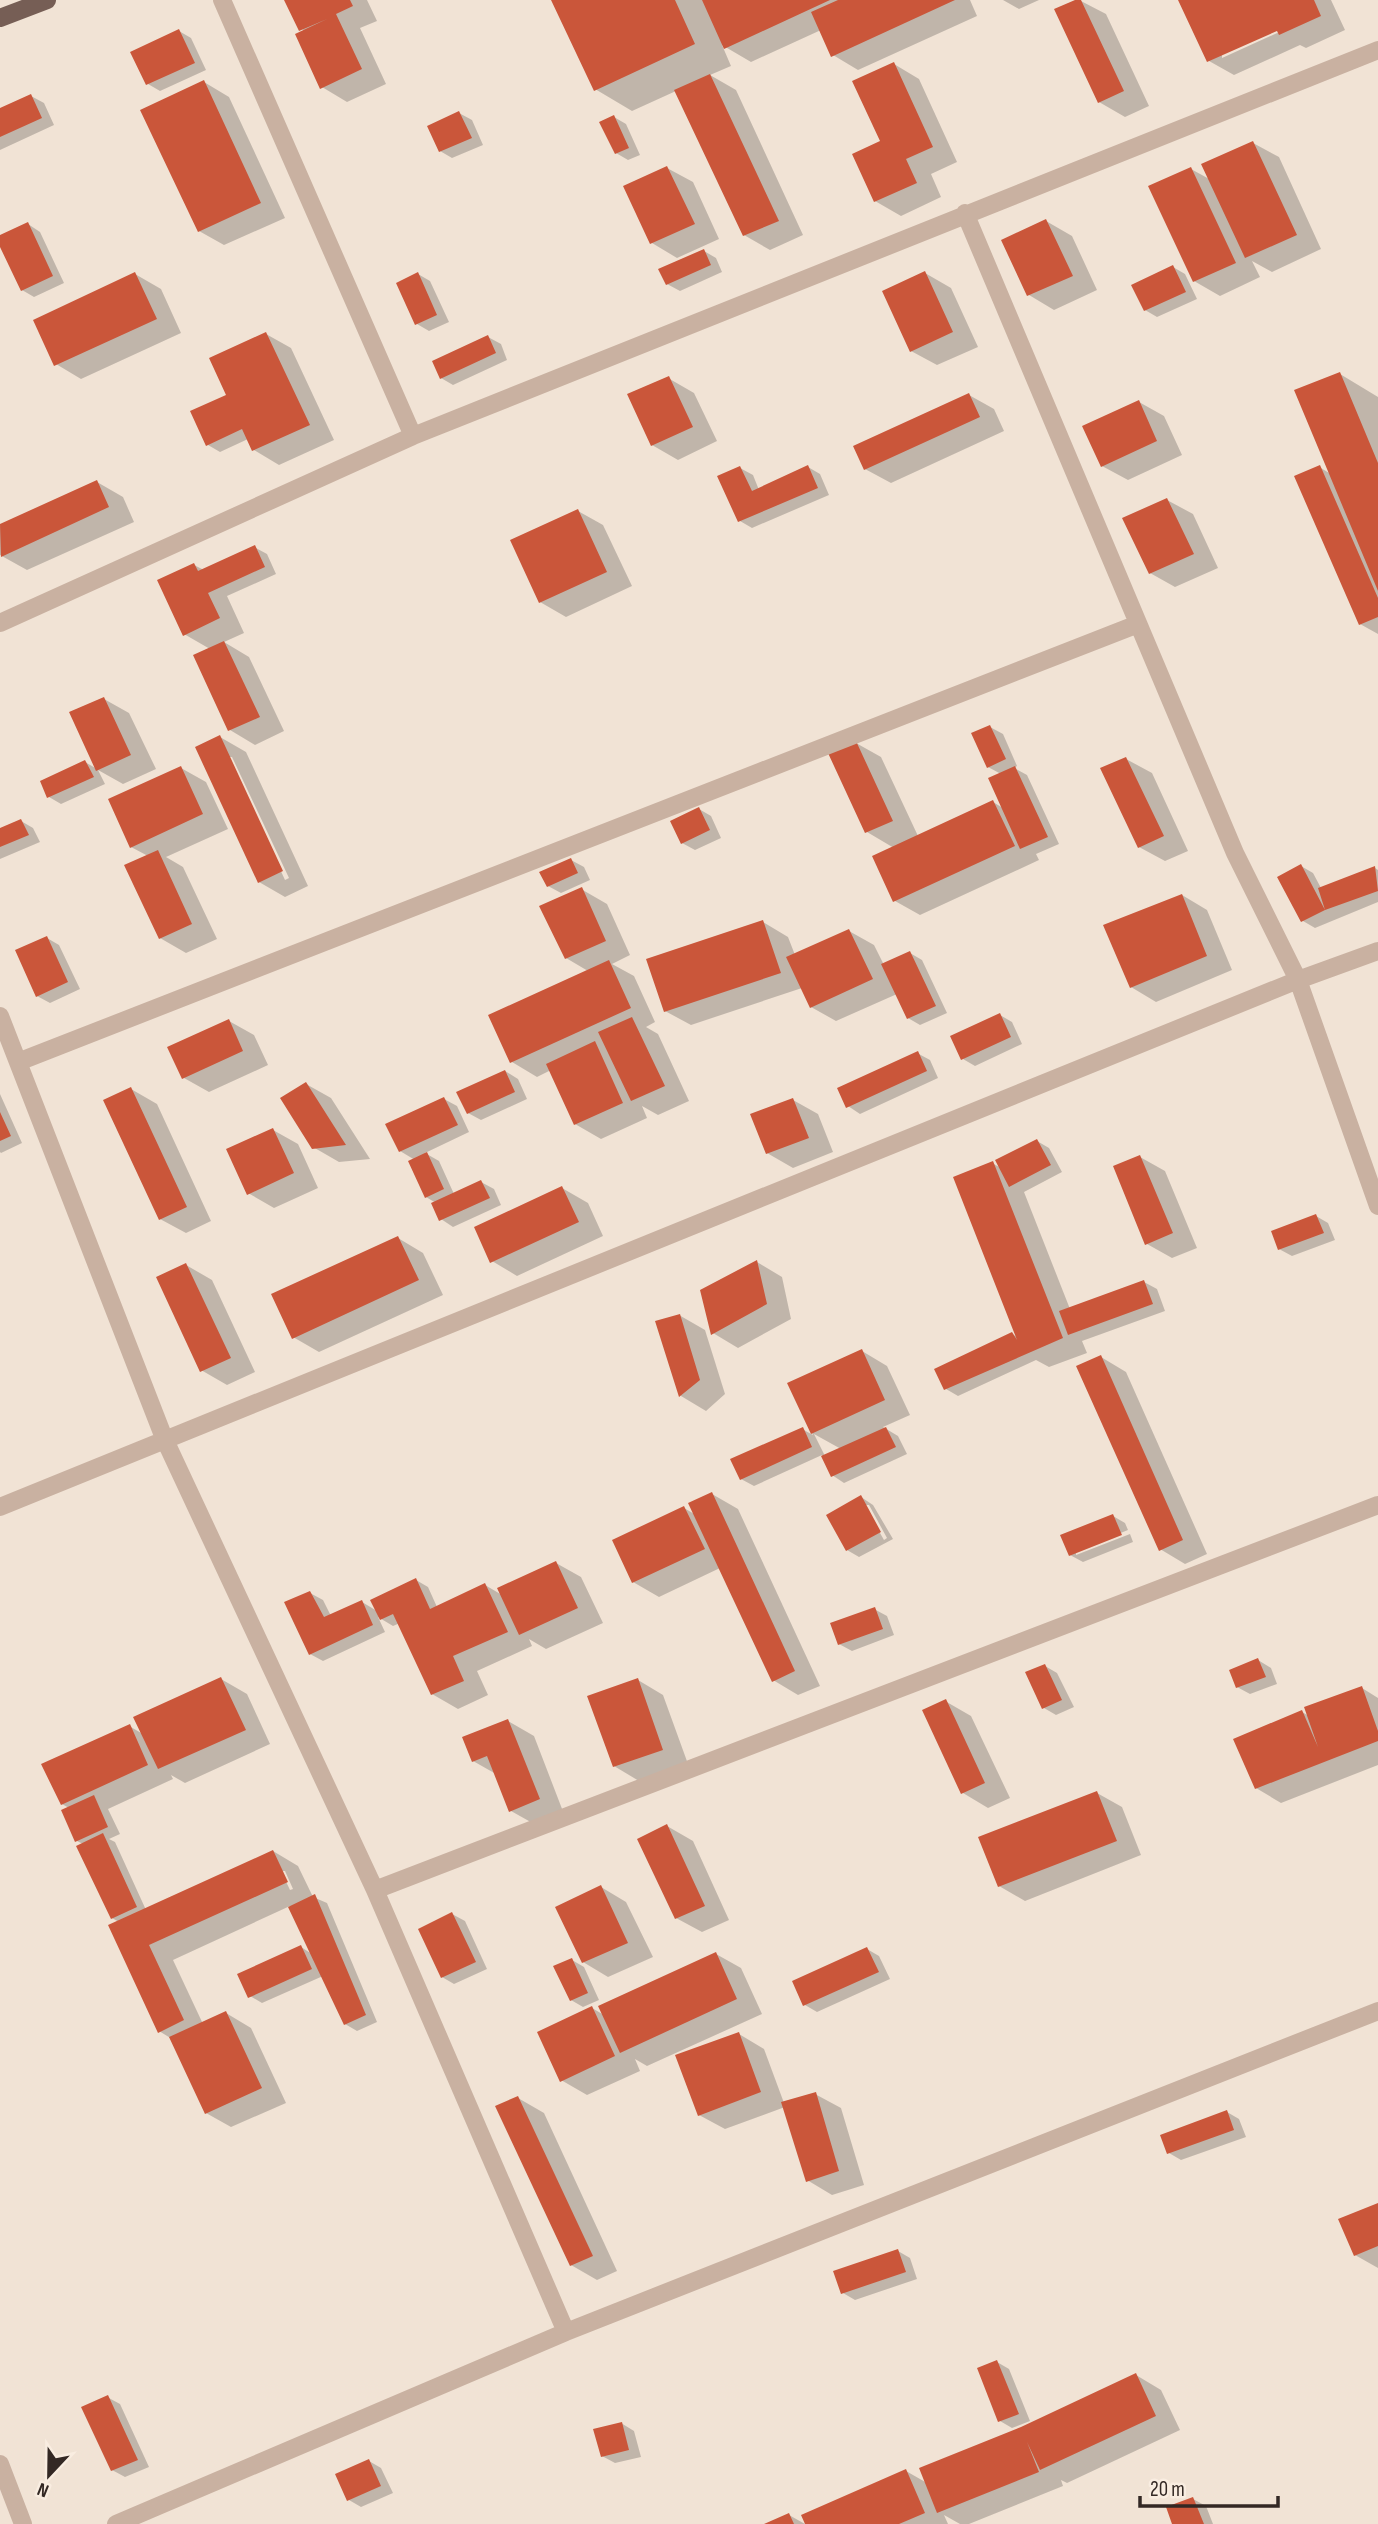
<svg xmlns="http://www.w3.org/2000/svg" width="1378" height="2524" font-family="'Sofia Sans Condensed',sans-serif">
	<rect width="100%" height="100%" fill="#f1e3d5"/>
	<!-- shadow -->
	<path fill="#0003" fill-rule="evenodd" d="M286,0H367L377,21L360,28L386,84L347,102L322,87L304,32Z
		M553,0H970L977,16L858,70L833,55L821,30L751,62L722,45L731,66L710,75L736,90L803,235L770,250L744,235L676,91L632,111L595,89Z
		M1003,0H1039L1019,9Z
		M1079,0L1106,14L1149,106L1125,117L1099,102Z
		M1183,0H1331L1345,30L1306,48L1300,45L1234,75L1209,61ZM1284,25L1286,29L1222,58V54Z
		M179,31L191,38L206,70L160,91L148,84Z
		M894,64L919,79L957,162L931,174L941,197L901,216L875,201Z
		M204,82L229,97L285,218L224,245L199,231Z
		M31,96L44,103L54,125L0,150V110Z
		M459,113L472,120L483,145L452,158L440,151Z
		M614,117L626,124L640,155L628,160L616,153Z
		M1253,143L1279,157L1321,249L1272,272L1252,261L1260,277L1220,296L1194,281L1191,169L1211,180Z
		M667,168L693,182L719,239L677,258L652,243Z
		M1046,221L1072,236L1097,290L1054,310L1029,295Z
		M28,224L40,232L64,283L34,297L22,290L0,243V237Z
		M704,251L716,258L722,272L680,291L667,284Z
		M1173,267L1185,274L1197,299L1157,317L1145,310Z
		M925,273L951,288L978,347L937,365L911,351Z
		M135,274L161,289L181,333L81,379L56,364Z
		M418,274L430,281L449,322L429,331L417,324L398,284Z
		M266,334L291,348L334,440L279,465L254,450L248,439L220,452L208,445L225,397Z
		M488,337L501,344L507,360L453,385L441,378Z
		M1340,374L1378,397V634L1360,624L1319,467L1331,474Z
		M668,378L694,393L717,441L678,460L652,445Z
		M969,395L994,409L1004,431L891,483L865,469Z
		M1139,402L1164,416L1182,455L1128,480L1102,466Z
		M808,467L820,474L829,495L752,528L740,521V468L753,475L759,490Z
		M97,482L123,497L134,522L27,570L0,555V526Z
		M1167,500L1193,514L1218,568L1175,587L1150,573Z
		M578,511L603,525L632,586L566,617L540,602Z
		M254,547L267,554L276,574L227,596L244,633L224,642L249,657L284,731L255,745L230,730L210,649L184,634L194,565L204,570Z
		M104,699L129,713L156,769L123,784L98,770L105,784L61,804L49,797L85,762L97,769Z
		M990,727L1003,734L1017,766L1014,768L1027,775L1059,844L1036,854L1039,860L920,915L895,901L894,848L867,832L856,743L881,757L918,836L993,802L1003,808L1001,774L988,767Z
		M220,737L246,752L308,886L285,897L259,882ZM228,757H232L289,878L285,880Z
		M1126,759L1152,773L1188,851L1165,861L1139,847Z
		M181,768L206,782L228,829L166,857L183,867L217,939L186,953L160,938L148,856L131,847Z
		M699,809L711,816L721,838L695,850L682,843Z
		M21,821L33,828L40,842L0,859V830Z
		M571,860L584,867L590,880L561,893L548,886Z
		M1301,866L1313,873L1321,888L1375,868L1378,870V902L1315,928L1303,921Z
		M581,889L607,904L630,955L612,964L634,976L655,1022L646,1027L658,1034L689,1101L658,1115L642,1106L647,1118L601,1139L575,1124L551,1070L537,1077L512,1062L588,971L566,958Z
		M1182,895L1207,910L1232,970L1156,1002L1131,987Z
		M763,922L788,937L795,955L849,931L874,945L884,965L910,953L922,960L947,1013L920,1025L908,1018L897,994L836,1021L811,1007L802,988L691,1025L665,1011Z
		M47,938L59,945L80,989L50,1003L37,996Z
		M1000,1015L1012,1022L1022,1044L975,1066L963,1059Z
		M229,1021L254,1035L268,1065L209,1092L184,1078Z
		M917,1053L930,1060L938,1078L860,1114L848,1106Z
		M505,1071L518,1079L527,1099L481,1120L468,1113Z
		M306,1084L331,1098L370,1159L339,1162L313,1147Z
		M131,1089L157,1104L211,1221L186,1233L160,1219Z
		M0,1094L22,1143L1,1153L0,1152Z
		M444,1099L457,1106L469,1132L425,1153L439,1161L454,1194L481,1182L494,1189L501,1205L453,1227L441,1219L436,1203L426,1197L415,1160L400,1151Z
		M793,1100L818,1114L833,1152L793,1168L767,1153Z
		M273,1130L298,1144L318,1188L274,1208L248,1193Z
		M1037,1141L1049,1148L1062,1172L1024,1192L1070,1309L1144,1282L1157,1289L1165,1311L1082,1341L1087,1353L1049,1367L1036,1360L958,1396L946,1389L1012,1334L1017,1337L992,1163L1001,1168Z
		M1140,1157L1165,1171L1197,1248L1172,1258L1147,1244Z
		M562,1188L588,1203L603,1236L517,1276L492,1261Z
		M1316,1216L1328,1223L1335,1240L1292,1256L1279,1249Z
		M398,1238L423,1253L443,1295L319,1352L293,1337Z
		M757,1262L782,1277L791,1319L738,1348L713,1333Z
		M186,1265L212,1280L255,1372L227,1385L201,1370Z
		M679,1315L705,1330L725,1394L706,1411L681,1396L657,1322Z
		M862,1351L887,1366L910,1415L883,1427L898,1436L907,1454L844,1483L832,1475L822,1455L754,1486L741,1479L802,1429L813,1435L790,1384ZM814,1434L841,1449L825,1456Z
		M1101,1357L1126,1372L1207,1554L1185,1564L1160,1549Z
		M712,1494L738,1509L820,1686L798,1695L773,1680L720,1568L659,1597L633,1582L684,1508L696,1515Z
		M861,1497L873,1505L893,1539L859,1557L847,1550ZM864,1505H869L887,1538L884,1540Z
		M1113,1516L1125,1523L1128,1530L1076,1551V1555L1130,1534L1133,1542L1083,1562L1070,1555Z
		M556,1563L581,1577L603,1623L546,1649L529,1639L532,1646L477,1671L488,1695L458,1709L432,1694L400,1623L393,1626L378,1617L385,1632L323,1661L310,1654V1593L323,1600L331,1616L362,1602L377,1611L416,1580L428,1587L437,1607L485,1585L502,1595Z
		M874,1609L887,1616L894,1635L852,1651L839,1644Z
		M1258,1660L1271,1668L1277,1684L1250,1694L1237,1687Z
		M1045,1666L1057,1673L1074,1707L1056,1715L1044,1708Z
		M221,1679L247,1694L270,1744L185,1783L171,1775L173,1779L108,1809L120,1834L109,1839L115,1842L146,1910L273,1851L298,1866L313,1897L327,1903L377,2022L357,2031L345,2024L323,1976L262,2003L250,1996L301,1947L312,1954L290,1906L173,1960L203,2024L226,2013L251,2028L286,2103L231,2127L206,2113L172,2039L159,2031L119,1922L112,1918L83,1844L77,1841L69,1808L62,1804L129,1726L143,1734ZM281,1871H285L293,1889L290,1890Z
		M638,1680L663,1695L688,1764L639,1781L614,1766Z
		M1362,1688L1378,1698V1765L1281,1803L1256,1788L1302,1712L1309,1716Z
		M945,1701L971,1716L1010,1798L988,1808L963,1793Z
		M508,1721L534,1736L564,1814L536,1825L511,1811L496,1774L473,1761Z
		M1097,1793L1122,1807L1141,1855L1025,1901L999,1886Z
		M667,1826L693,1841L729,1920L702,1932L676,1918Z
		M601,1887L626,1902L653,1957L608,1977L583,1962Z
		M452,1914L465,1921L487,1969L454,1984L442,1977Z
		M867,1949L879,1956L890,1979L817,2012L805,2005Z
		M716,1954L741,1968L762,2014L647,2066L635,2059L640,2071L587,2095L561,2080L592,2008L604,2015Z
		M572,1960L584,1967L599,2000L583,2007L571,2000Z
		M739,2034L764,2049L784,2103L815,2094L841,2108L864,2185L832,2195L807,2180L785,2107L725,2129L699,2115Z
		M518,2098L544,2113L617,2271L597,2280L571,2265Z
		M1227,2112L1239,2119L1246,2137L1181,2160L1169,2153Z
		M1378,2205V2268L1355,2255Z
		M898,2251L910,2258L917,2279L855,2300L843,2293Z
		M997,2362L1009,2369L1030,2421L1012,2428L1000,2421Z
		M1136,2375L1161,2390L1180,2430L1067,2483L1061,2480L1063,2486L969,2524H960L944,2515L948,2524H807L906,2471L927,2483L1021,2429Z
		M107,2397L120,2404L149,2467L125,2477L112,2470Z
		M621,2423L634,2431L641,2457L615,2463L602,2456Z
		M369,2461L381,2468L393,2493L361,2507L349,2500Z
		M1193,2499L1206,2506L1213,2524H1174Z
		M789,2515L805,2524H768Z"/>
	<!-- building -->
	<path fill="#ca563a" d="M284,0H350L353,6L336,14L362,69L320,89L295,34L327,19L299,31Z
		M551,0H675L695,44L594,91Z
		M702,0H830L724,49Z
		M838,0H955L831,57L811,12Z
		M1075,0H1081L1124,91L1098,103L1054,9Z
		M1178,0H1314L1321,16L1279,35L1277,31L1207,62Z
		M179,29L195,63L146,85L130,52Z
		M894,62L933,147L906,159L917,183L874,202L852,154L880,141L852,81Z
		M710,74L779,221L743,236L674,90Z
		M204,80L261,203L198,232L140,110Z
		M31,94L42,118L0,137V108Z
		M459,111L472,138L439,152L427,126Z
		M614,115L629,148L615,154L599,122Z
		M1253,141L1297,235L1245,258L1201,164Z
		M667,166L695,224L650,244L623,186Z
		M1191,167L1236,263L1193,282L1148,186Z
		M1046,219L1073,276L1027,296L1001,240Z
		M28,222L53,276L21,291L0,247V235Z
		M704,249L711,265L666,285L658,269Z
		M1173,265L1186,292L1144,311L1131,285Z
		M925,271L953,332L910,352L882,291Z
		M135,272L157,319L54,366L33,320Z
		M418,272L437,315L415,325L396,283Z
		M266,332L310,425L252,451L242,429L206,446L190,411L226,395L209,358Z
		M488,335L496,353L440,379L432,361Z
		M1340,372L1378,463V591L1294,390Z
		M669,376L693,427L651,446L627,394Z
		M969,393L980,417L864,470L853,446Z
		M1139,400L1157,441L1101,467L1082,426Z
		M808,465L818,488L738,522L717,476L740,466L752,491Z
		M1320,465L1378,598V617L1359,625L1294,476Z
		M97,480L109,507L1,557L0,524Z
		M1167,498L1194,554L1149,574L1122,518Z
		M578,509L607,572L539,603L510,540Z
		M255,545L265,567L208,593L220,618L183,636L157,580L194,563L198,571Z
		M224,641L260,717L228,731L193,655Z
		M104,697L131,755L96,771L69,712Z
		M990,725L1006,759L987,768L971,733Z
		M220,735L283,871L258,883L195,747Z
		M856,741L893,821L865,833L828,753Z
		M1126,757L1164,836L1138,848L1100,768Z
		M85,760L94,777L47,798L40,781Z
		M181,766L203,814L130,848L108,799Z
		M1015,766L1048,837L1020,849L988,778Z
		M993,800L1015,846L893,902L872,856Z
		M699,807L710,830L681,844L670,821Z
		M21,819L29,835L0,847V828Z
		M158,850L192,924L159,939L124,865Z
		M571,858L578,873L547,887L539,872Z
		M1301,864L1325,910L1301,922L1277,877Z
		M1375,866L1378,891L1325,910L1318,888Z
		M582,887L606,941L565,959L539,906Z
		M1182,894L1207,956L1130,988L1103,925Z
		M763,920L781,973L664,1012L646,959Z
		M849,929L873,979L810,1008L786,957Z
		M47,936L68,982L36,997L15,950Z
		M910,951L936,1006L907,1019L881,964Z
		M609,960L631,1008L510,1063L488,1015Z
		M1000,1013L1011,1037L961,1060L950,1036Z
		M632,1017L665,1086L631,1101L598,1032Z
		M229,1019L243,1051L182,1079L167,1047Z
		M595,1041L623,1103L574,1125L546,1064Z
		M918,1051L927,1071L846,1108L837,1088Z
		M505,1070L515,1092L467,1114L456,1092Z
		M306,1082L346,1145L312,1149L280,1098Z
		M131,1087L187,1207L159,1220L103,1100Z
		M444,1097L458,1125L399,1152L385,1124Z
		M793,1098L809,1138L766,1154L750,1114Z
		M0,1112L11,1136L0,1141Z
		M273,1128L294,1173L247,1195L226,1149Z
		M1037,1139L1051,1165L1009,1187L995,1160Z
		M427,1152L444,1189L425,1198L408,1161Z
		M1140,1155L1173,1233L1145,1245L1113,1166Z
		M993,1161L1063,1338L944,1390L934,1369L1012,1332L1017,1340L953,1177Z
		M481,1180L490,1198L439,1221L431,1203Z
		M562,1186L579,1222L490,1263L474,1227Z
		M1316,1214L1324,1233L1278,1250L1271,1231Z
		M398,1236L419,1280L292,1339L271,1294Z
		M757,1260L767,1304L711,1335L700,1290Z
		M186,1263L231,1358L200,1372L156,1277Z
		M1144,1280L1153,1304L1068,1335L1059,1311Z
		M680,1314L700,1380L679,1397L655,1321Z
		M862,1349L885,1400L811,1434L787,1383Z
		M1101,1355L1183,1540L1159,1551L1076,1366Z
		M803,1427L812,1447L740,1480L730,1459Z
		M886,1427L896,1447L831,1477L821,1456Z
		M712,1492L795,1671L772,1682L688,1503Z
		M861,1495L881,1532L846,1551L826,1515Z
		M684,1506L705,1549L632,1583L612,1540Z
		M1113,1514L1122,1535L1069,1556L1060,1535Z
		M556,1561L578,1608L519,1635L497,1588Z
		M416,1578L430,1609L485,1583L508,1632L453,1656L464,1681L431,1695L393,1614L380,1620L370,1600Z
		M310,1591L324,1617L362,1600L373,1625L309,1655L284,1602Z
		M875,1607L883,1629L838,1645L830,1623Z
		M1258,1658L1266,1677L1236,1688L1229,1670Z
		M1045,1664L1062,1700L1042,1709L1025,1672Z
		M221,1677L246,1730L158,1769L133,1717Z
		M638,1678L663,1750L613,1767L587,1696Z
		M1362,1686L1378,1731V1741L1255,1789L1233,1739L1302,1710L1318,1747L1304,1707Z
		M946,1699L985,1783L961,1794L922,1710Z
		M508,1719L540,1799L509,1812L487,1756L472,1762L462,1737Z
		M130,1724L148,1765L61,1805L41,1764Z
		M1097,1791L1117,1841L998,1887L978,1837Z
		M94,1795L108,1827L75,1842L61,1810Z
		M667,1824L705,1906L675,1919L637,1839Z
		M103,1833L137,1907L111,1919L76,1846Z
		M273,1850L288,1882L149,1945L184,2020L158,2033L108,1925Z
		M601,1885L628,1943L582,1963L555,1907Z
		M315,1894L366,2015L344,2025L288,1907Z
		M452,1912L476,1962L441,1978L418,1929Z
		M301,1945L312,1969L248,1998L237,1974Z
		M867,1947L879,1972L803,2006L792,1981Z
		M716,1952L737,1999L620,2053L598,2006Z
		M572,1958L588,1993L570,2001L553,1966Z
		M592,2006L615,2056L560,2082L537,2032Z
		M226,2011L262,2088L205,2114L169,2037Z
		M739,2032L761,2092L698,2116L675,2055Z
		M816,2092L839,2171L806,2182L781,2102Z
		M518,2096L593,2256L570,2266L495,2106Z
		M1227,2110L1234,2130L1167,2154L1160,2135Z
		M1378,2203V2246L1354,2256L1338,2219Z
		M898,2249L906,2272L841,2294L833,2271Z
		M997,2360L1019,2414L998,2422L977,2368Z
		M1136,2373L1156,2416L1040,2470L1027,2442L1039,2472L937,2513L919,2468L1021,2427Z
		M108,2395L138,2460L111,2471L81,2407Z
		M622,2422L629,2450L601,2457L593,2429Z
		M369,2459L381,2486L347,2501L335,2474Z
		M906,2469L925,2513L899,2524H805L801,2515Z
		M1193,2497L1204,2524H1172L1166,2507Z
		M789,2513L794,2524H764Z"/>
	<g fill="none" stroke-linecap="round" stroke-linejoin="round">
		<!-- minor -->
		<path stroke="#c9b1a1" stroke-width="18" d="M222,0L413,436
			M965,213L1235,853L1298,980L1378,1206
			M0,623L413,436L1378,50
			M0,1016L164,1438L375,1890L566,2332
			M18,1062L1138,624
			M0,1507L1298,980L1378,951
			M375,1890L1378,1505
			M0,2464L23,2524
			M116,2524L566,2332L1378,2011"/>
		<!-- major -->
		<path stroke="#765e55" stroke-width="18" d="M0,18L47,0"/>
	</g>
	<!-- north arrow -->
	<g transform="translate(49 2475) rotate(202)" stroke="#f9ede1" stroke-width="5" paint-order="stroke">
	<path d="M0-5L12 26L0 18L-12 26Z" fill="#332824"/>
	<text y="-10" font-size="19" font-weight="bold" text-anchor="middle" fill="#332824">N</text>
	</g>
	<!-- scale -->
	<path d="M1140 2496v10h138v-10" fill="none" stroke="#332824" stroke-width="3.5"/>
	<text x="1150" y="2496" font-size="21" fill="#332824" stroke="#f9ede1" stroke-width="5" paint-order="stroke">20 m</text>
</svg>
